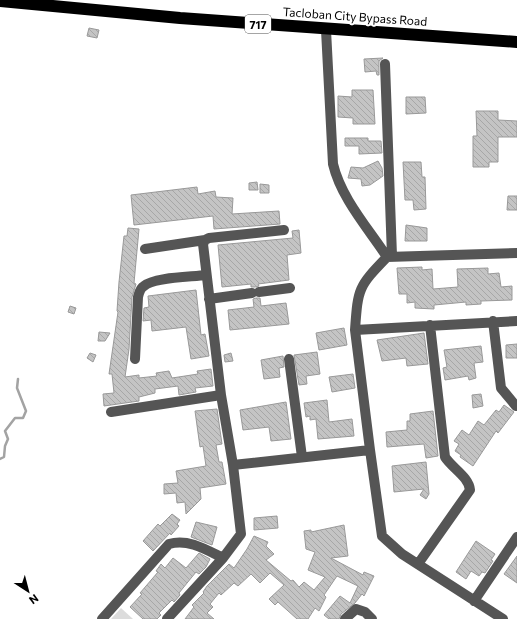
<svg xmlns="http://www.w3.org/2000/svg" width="517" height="619" font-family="Commissioner,sans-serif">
	<defs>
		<pattern id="building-back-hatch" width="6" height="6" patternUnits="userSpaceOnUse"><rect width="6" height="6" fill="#c4c4c4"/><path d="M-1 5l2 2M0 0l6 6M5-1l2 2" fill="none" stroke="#a7a7a7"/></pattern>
	</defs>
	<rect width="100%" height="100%" fill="#fff"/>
	<!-- pitch -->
	<path fill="#dcdcdc" d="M121,608L133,619H111Z"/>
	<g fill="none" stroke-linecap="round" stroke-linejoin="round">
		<!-- stream -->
		<path stroke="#a3a3a3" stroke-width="2.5" d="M0,459L4,457L5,446L8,439L5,431L15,418H23L26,411L17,388L18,379"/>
	</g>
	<!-- building -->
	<path fill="url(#building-back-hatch)" stroke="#999" d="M89,28L99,30L97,38L87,36Z
		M383,58L379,61V75H377L376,71L365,72L364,59Z
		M352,90H373L375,124H353V118L338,117V96L352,97Z
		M406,97H425L426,113L406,114Z
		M476,111H498V120L517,121V137H498V162H489V167H473V136H477Z
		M345,138H368V141H381L382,153L359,154V146H345Z
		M378,161L382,168L383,176L370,185L362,186L361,179L348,178L351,167L363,168Z
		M403,162H421L422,177H425L426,209L414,210L413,200H405Z
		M257,182L258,190H249V183Z
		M260,184L269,185V193H260Z
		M197,187L198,194L215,191L216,197L233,198L232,214L279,211L280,224L214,229L213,216L134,225L131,195Z
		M508,196H517V210H507Z
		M406,225L427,228V241H405Z
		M128,228L139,229L134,283L136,284L132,297L129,349L125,377L139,375V378L157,376L156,373L169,371L172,378L198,374L197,371L211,369L213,386L195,388L196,392L179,395L178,386L155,389V393L139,397V401L104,406L103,394L114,393L112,374H109L118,312L117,311L119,282L124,236H127Z
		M299,230L301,253L287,255L289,280L258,284L259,286L255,287H251V284L222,287L218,245L293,238L292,231Z
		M422,267V270L432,269L433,289L458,287L457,269L488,268V274L499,273L501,287L512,286V300L481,301V304L466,305V302L434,305V309L415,308V302L407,303V294H399L397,268Z
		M196,290L201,335L205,334L209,356L191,359L186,327L152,331L151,320L143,321L144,308L149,307L148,296Z
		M256,298H260L261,306L286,303L289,324L230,330L228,310L254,307L253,299Z
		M70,306L76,308L74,314L68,312Z
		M344,328L347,345L319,350L316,333Z
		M99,332L110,333L105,341H98Z
		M424,333L428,364L407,366L406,358L382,361L377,340Z
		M517,344V358H506V345Z
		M481,346L483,362L474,363L476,378L469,380L468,376L445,380L443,368L447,367L444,350Z
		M317,352L320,374L306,376L307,384L299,385L294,355Z
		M90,353L96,355L93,362L87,358Z
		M231,353L233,361L225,362L224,355Z
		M283,356L284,367L279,368L280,377L264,379L261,360Z
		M353,374L355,388L332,392L329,377Z
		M481,394L483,406L473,408L472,395Z
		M327,400L329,422L352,419L354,436L318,439L316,419L310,420V416L306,417L304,403Z
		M286,402L291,439L271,441L269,427L243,430L240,410Z
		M504,405L514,412L498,433L496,431L473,466L460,457L461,455L455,451L459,444L454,441L462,430L469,435L478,421L484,425L496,410L499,412Z
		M217,409L222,444L216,445L219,462H222L226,484L200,488L201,499L186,514L185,502L177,503L176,493L164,494V484L178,483L176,471L206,466L203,446L200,447L195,411Z
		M433,411L438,456L426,458L424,444L387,447L386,432L407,430V421H410V414Z
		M426,462L429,494L426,499L420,495L424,489L394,492L392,466Z
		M172,514L180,520L177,524L179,526L171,535L170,533L153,551L143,541L158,524L160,526Z
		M277,516L278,528L254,530V518Z
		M196,522L217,527L212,545L191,537Z
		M344,525L348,556L331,558L363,575L364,572L374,576L364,596L362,594L355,603L341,614L339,619H329L324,615L340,596L350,603L358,586L337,576L324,595L326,597L319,611L315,608L308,619H297L278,602L275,605L269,599L284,585L270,573L260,583L251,574L238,586L234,583L221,595L219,593L210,604L213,607L207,613L214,619H185L194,607L192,605L204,593L203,592L207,586L229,564L234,568L247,549L254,536L268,542L266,546L274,554L266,560L291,581L293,580L299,587L304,582L314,590L325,577L308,570L315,552L306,549L304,531L311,530V532Z
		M476,541L495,554L491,560L493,561L485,573L482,572L479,576L471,571L466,579L456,572Z
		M199,553L210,559L206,567L199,574L196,572L179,593L180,595L174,602L172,600L159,613L161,615L157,619H143L130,607L142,594L140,593L158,572L156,571L161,564L165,568L173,558L186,568Z
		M517,556V583L504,574Z"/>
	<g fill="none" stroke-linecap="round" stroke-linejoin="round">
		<!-- minor -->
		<path stroke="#555" stroke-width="10" d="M326,30L333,164C341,198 368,228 387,257
			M385,64L392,256
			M145,249L205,240
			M259,292L290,288
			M209,299L252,293
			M493,321L501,388L516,406
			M355,330C358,288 358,287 387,257L517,253
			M135,359L138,297C139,293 140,288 144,286C154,277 191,277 206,275
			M289,359L302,457
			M111,412L221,395
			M370,450L382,536L402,554L503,619
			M233,465L370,450L355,330L517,321
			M418,564L470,490C469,477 452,468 445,457L430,325
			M474,601L517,537
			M102,619L169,544C188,538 207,550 223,558
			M167,619L223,558L241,534L233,465L221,395L203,244L205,240L209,238L284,230
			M345,619L356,609L365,612L372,619"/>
		<!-- highway -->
		<path stroke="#000" stroke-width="12" d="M0,1L180,18L517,42"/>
	</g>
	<g text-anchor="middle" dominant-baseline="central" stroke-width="4" stroke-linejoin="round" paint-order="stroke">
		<!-- shield labels -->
		<rect fill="#fff" stroke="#4c4c4c" stroke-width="1" x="245" y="15" width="26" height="18" rx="3"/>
		<g font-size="11" font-weight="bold" fill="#000">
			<text x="258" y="24">717</text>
		</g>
		<!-- street labels -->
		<g font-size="12" fill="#000" stroke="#fff">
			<text transform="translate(355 16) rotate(4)">Tacloban City Bypass Road</text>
		</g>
	</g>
	<!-- north arrow -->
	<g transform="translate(28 591) rotate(144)" stroke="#ffffff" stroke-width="3" paint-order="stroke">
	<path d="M0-3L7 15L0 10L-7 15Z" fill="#000000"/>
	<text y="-6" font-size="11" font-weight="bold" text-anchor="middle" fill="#000000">N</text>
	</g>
</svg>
